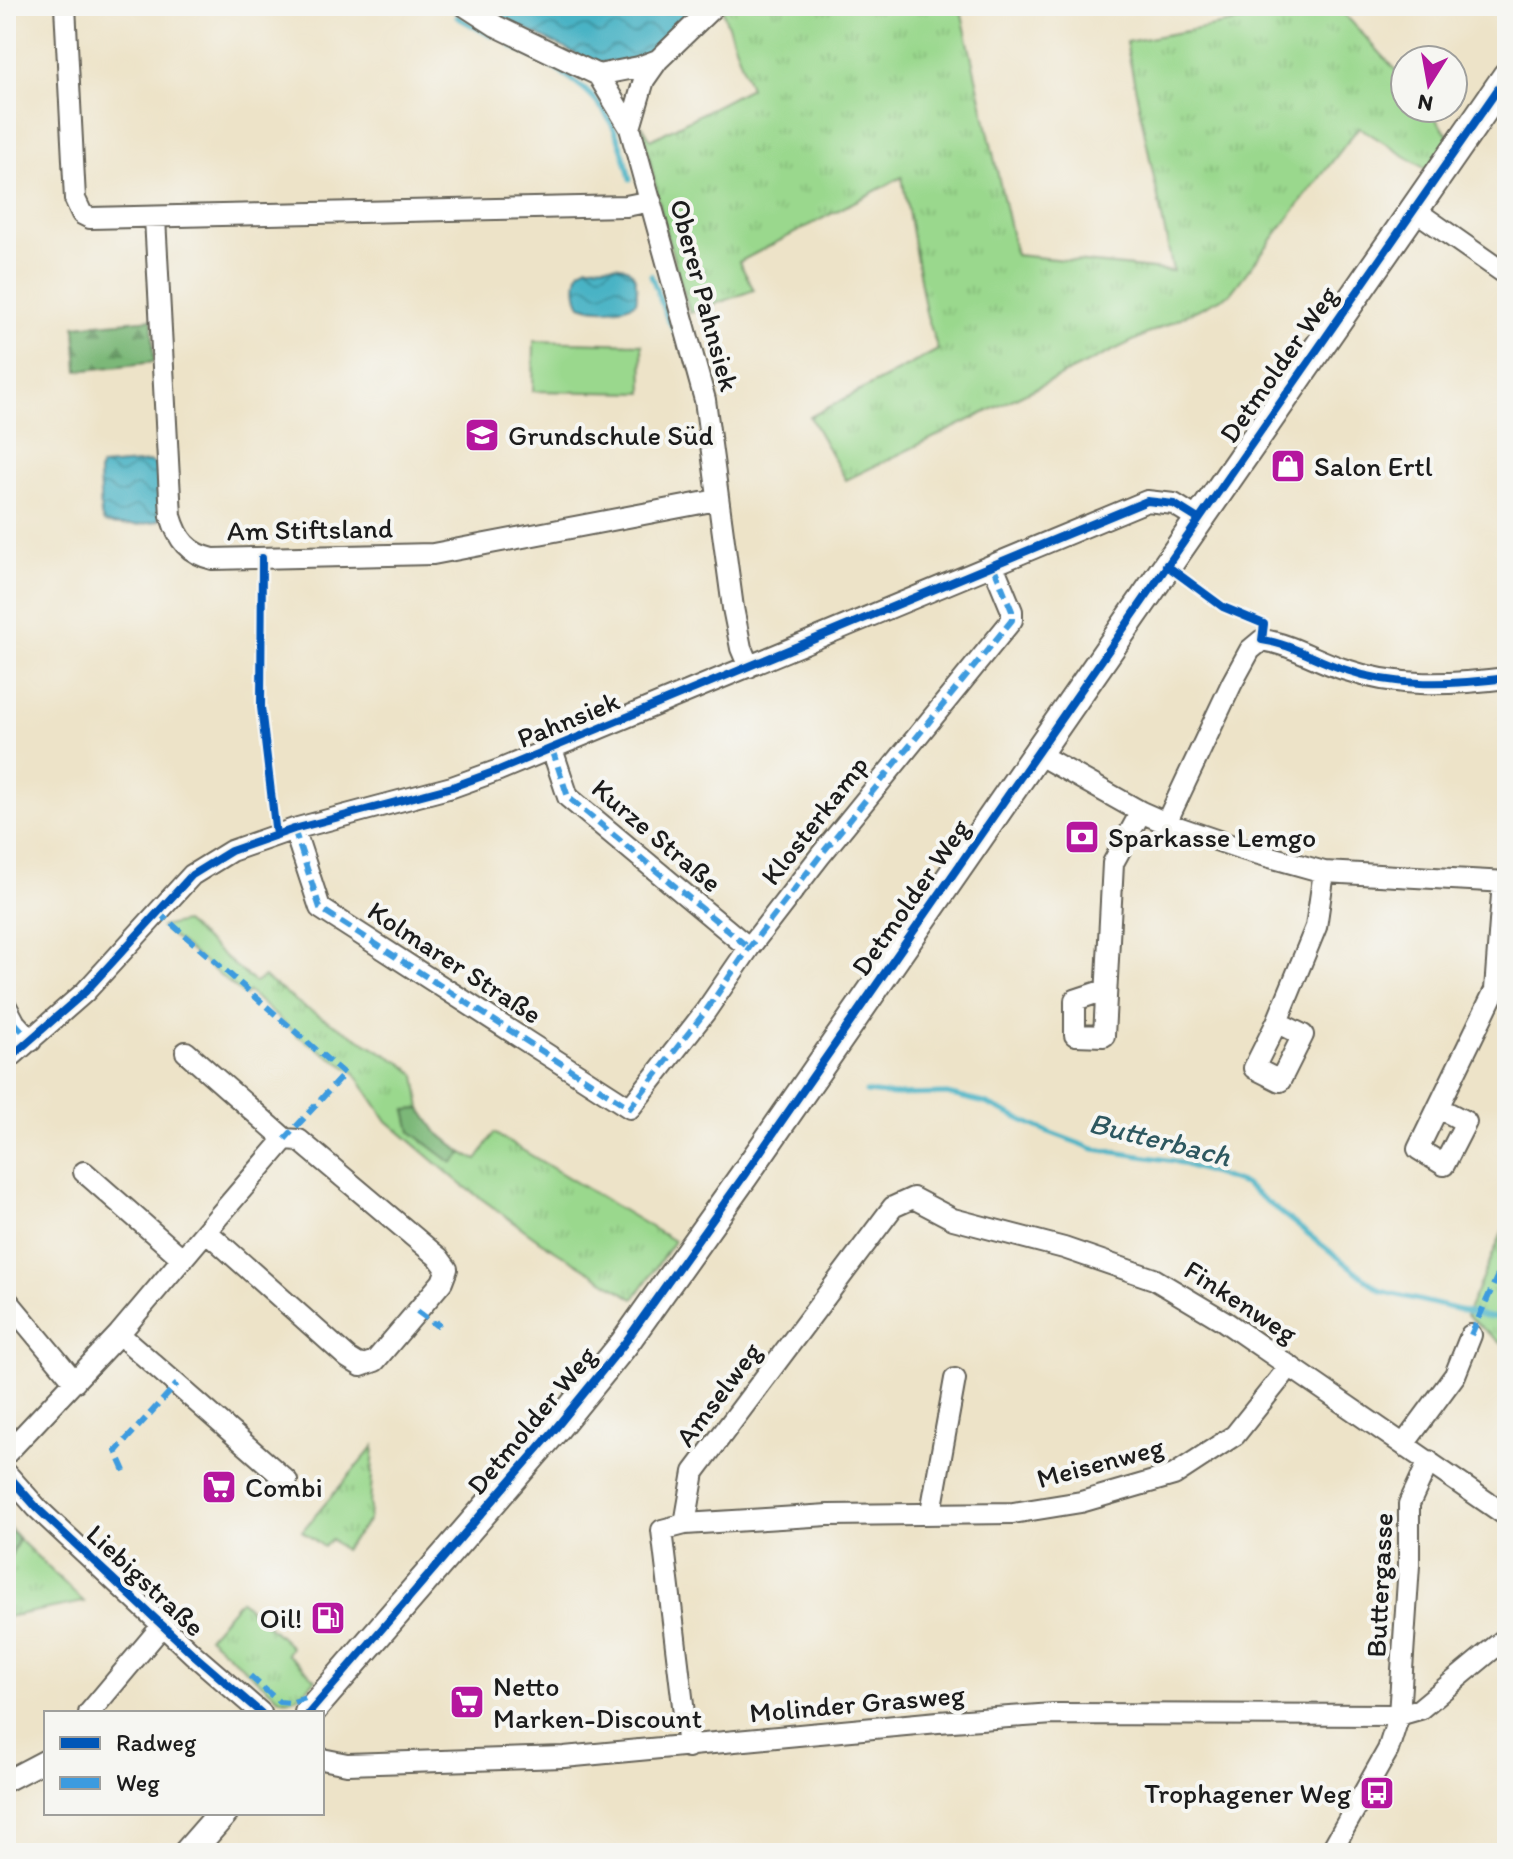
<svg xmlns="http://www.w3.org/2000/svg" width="1513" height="1859" font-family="Itim,sans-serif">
	<defs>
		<pattern id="grass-tufts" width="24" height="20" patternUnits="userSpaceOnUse" patternTransform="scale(2)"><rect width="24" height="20" fill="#9ad88d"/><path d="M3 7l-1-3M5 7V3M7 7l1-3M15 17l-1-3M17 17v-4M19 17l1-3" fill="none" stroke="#84b979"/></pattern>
		<pattern id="forest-firs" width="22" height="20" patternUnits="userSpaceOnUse" patternTransform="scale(2)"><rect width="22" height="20" fill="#7bb878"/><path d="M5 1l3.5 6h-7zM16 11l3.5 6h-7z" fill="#649562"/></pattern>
		<pattern id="water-waves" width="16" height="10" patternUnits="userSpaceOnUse" patternTransform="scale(2)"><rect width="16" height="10" fill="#48b3c5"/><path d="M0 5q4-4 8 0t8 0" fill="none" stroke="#3b919f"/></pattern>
	</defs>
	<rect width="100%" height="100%" fill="#f6f6f2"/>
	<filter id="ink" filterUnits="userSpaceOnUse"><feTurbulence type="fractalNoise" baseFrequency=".0125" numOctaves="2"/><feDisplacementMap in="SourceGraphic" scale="16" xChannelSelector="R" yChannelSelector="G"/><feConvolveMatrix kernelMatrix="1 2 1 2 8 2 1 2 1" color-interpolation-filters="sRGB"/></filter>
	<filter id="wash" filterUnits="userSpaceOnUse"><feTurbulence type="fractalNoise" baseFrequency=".006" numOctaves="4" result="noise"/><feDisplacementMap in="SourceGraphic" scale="32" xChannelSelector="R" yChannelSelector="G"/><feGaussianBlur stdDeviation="1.8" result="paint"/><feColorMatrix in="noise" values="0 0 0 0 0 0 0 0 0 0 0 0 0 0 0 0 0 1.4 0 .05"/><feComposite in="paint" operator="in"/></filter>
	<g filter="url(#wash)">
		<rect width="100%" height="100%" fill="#ede3c8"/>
		<!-- grass -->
		<path fill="url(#grass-tufts)" stroke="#5b7a54" stroke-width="2" d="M725,6H960L1016,255L1173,271L1126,42L1324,6H1337L1405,80V108H1427L1450,137L1427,170L1359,127L1230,294L846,480L810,417L938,350L926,313L902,177L739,262L754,290L690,313L665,229L642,125L651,140L750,88L722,9Z
			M184,922L255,983L264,977L304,1007L403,1064L416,1075L421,1109L406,1111L452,1162L463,1153L477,1160L494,1133L674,1241L634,1299L540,1241L461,1184L387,1121L354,1072L298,1036L249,992L245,996L161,927Z
			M1507,1222V1348L1466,1315Z
			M374,1446L369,1520L344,1550L331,1539L324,1547L302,1531Z
			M19,1539L84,1602L6,1617V1566Z
			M240,1600L291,1647L287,1654L316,1679C305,1691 296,1704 279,1698L208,1637Z"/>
		<!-- forest -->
		<path fill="url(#forest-firs)" stroke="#4c6a4a" stroke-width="2" d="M152,319L154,362L78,371L75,326Z
			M421,1109L436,1131L463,1153L452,1163L411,1132L406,1110Z
			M6,1524L19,1539L6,1566Z"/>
		<!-- pitch -->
		<path fill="#9ad88d" stroke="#5b7a54" stroke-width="2" d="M534,341L642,344L643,393L533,391Z"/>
		<!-- water -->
		<path fill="url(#water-waves)" stroke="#326870" stroke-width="2" d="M478,6H708C672,36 642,71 591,61Z
			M588,266C608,266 632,259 636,283C637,291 638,295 636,302C623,311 595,311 581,305C575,296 575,280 580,270Z
			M151,462L160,469L162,513L159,520C145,526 119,527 104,522L101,516L99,473L101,466Z"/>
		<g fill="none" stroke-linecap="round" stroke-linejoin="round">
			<!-- stream -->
			<path stroke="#48b3c5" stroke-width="5" d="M457,17L491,36
				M511,46C582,81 612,97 630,179
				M651,275L667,318L680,339
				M866,1092L894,1095L947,1094L985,1103L1046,1131L1094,1149L1174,1161L1244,1184L1381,1291L1489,1317L1507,1318"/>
		</g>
	</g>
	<g filter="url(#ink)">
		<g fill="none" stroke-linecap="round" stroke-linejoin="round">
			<!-- street casing -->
			<g stroke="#656258" stroke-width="24">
				<path id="street" d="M65,6L75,199L82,214L90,218L626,206L651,201
					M465,6L496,26L598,75L630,128L705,400L733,608L741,648L749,667
					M598,75L639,67L658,60L714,6
					M630,128L644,80L658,60
					M1413,209L1507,275
					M155,218L171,516C178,540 188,553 213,559L433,554L717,500
					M552,749L568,797L749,948
					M1036,753L1141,812L1166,823L1245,850L1324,872L1507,882
					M1166,823L1232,683L1250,650L1262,640C1291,644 1315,660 1343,669C1398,688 1451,685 1507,678
					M294,829L320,908L630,1108L705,1012L749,948L820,856L1012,620V611L993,565
					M1105,990L1075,1000V1035L1104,1036L1113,863L1141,812
					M6,1006L15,1023L31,1041
					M1277,1022L1303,1035L1280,1081L1254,1068L1277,1022L1316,927L1324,872
					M186,1052L285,1139
					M6,1061L85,992L192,875L231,851L294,829L452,787L499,770L1147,501L1174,504L1198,519
					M1439,1108L1466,1122L1444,1165L1418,1149L1495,990L1503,881
					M84,1172L183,1259
					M6,1299L75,1382
					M119,1334L287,1481
					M1404,1444L1455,1375L1471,1335
					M6,1454L119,1334L206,1231L348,1358L361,1366L375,1361L442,1282L447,1269L439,1258L299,1140L285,1139L206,1231
					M6,1473L37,1508L194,1655L261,1713
					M931,1512L955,1379
					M685,1524L694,1472L893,1207L913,1198L953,1219L1064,1248L1154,1279L1224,1321L1507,1516
					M89,1713L162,1626
					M688,1747L662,1530L685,1524L828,1515L1013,1513L1081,1502L1174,1475L1235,1435L1290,1366
					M322,1759L347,1764L564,1757L938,1722L1053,1714L1399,1715L1420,1709L1507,1637
					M6,1781L46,1760
					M1330,1853L1388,1750L1399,1715L1409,1565V1504L1429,1461"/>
			</g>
			<!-- secondary casing -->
			<g stroke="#656258" stroke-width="32">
				<path id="secondary" d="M309,1713L555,1429L624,1344L743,1177L1507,76
					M188,1853L223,1813"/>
			</g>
			<!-- street -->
			<use href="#street" stroke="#fff" stroke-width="20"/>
			<!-- secondary -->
			<use href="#secondary" stroke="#fff" stroke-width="28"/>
			<!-- quiet -->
			<path stroke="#3c9bdf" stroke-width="6" stroke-dasharray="12 6" stroke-linecap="butt" d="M552,749L568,797L749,948
				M294,829L320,908L630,1108L705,1012L749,948L820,856L1012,620V611L993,565
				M158,912L344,1074L285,1139
				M6,1006L15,1023L31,1041
				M417,1311L436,1325L440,1322
				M1471,1335L1507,1255
				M125,1471L116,1451L177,1384
				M250,1676L279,1702L290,1703L306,1698"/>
			<!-- cycleway casing -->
			<g stroke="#f6f6f2" stroke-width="13">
				<path id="cycleway" d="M262,558L261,707L276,835
					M1166,565L1223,607L1264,624L1262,640C1291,644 1315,660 1343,669C1398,688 1451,685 1507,678
					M6,1061L85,992L192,875L231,851L294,829L452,787L499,770L1147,501L1174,504L1198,519
					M6,1473L37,1508L194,1655L261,1713
					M309,1713L555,1429L624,1344L743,1177L1507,76"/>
			</g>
			<!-- cycleway -->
			<use href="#cycleway" stroke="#0057b8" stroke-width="8"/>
		</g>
	</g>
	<!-- icons -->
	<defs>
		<g id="school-square" transform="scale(1.8)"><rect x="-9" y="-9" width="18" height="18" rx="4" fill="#b5179e" stroke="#f6f6f2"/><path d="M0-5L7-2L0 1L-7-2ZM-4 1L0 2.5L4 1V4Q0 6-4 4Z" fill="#fff"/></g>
		<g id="shop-square" transform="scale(1.8)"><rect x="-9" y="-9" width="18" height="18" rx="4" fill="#b5179e" stroke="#f6f6f2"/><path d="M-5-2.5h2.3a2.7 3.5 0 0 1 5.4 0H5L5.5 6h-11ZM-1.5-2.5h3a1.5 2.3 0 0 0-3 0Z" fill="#fff"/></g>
		<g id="bank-square" transform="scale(1.8)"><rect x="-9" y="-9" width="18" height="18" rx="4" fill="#b5179e" stroke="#f6f6f2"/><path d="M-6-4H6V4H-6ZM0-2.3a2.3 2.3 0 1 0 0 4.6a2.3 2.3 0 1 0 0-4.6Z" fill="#fff"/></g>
		<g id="supermarket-square" transform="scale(1.8)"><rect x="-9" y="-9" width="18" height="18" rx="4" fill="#b5179e" stroke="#f6f6f2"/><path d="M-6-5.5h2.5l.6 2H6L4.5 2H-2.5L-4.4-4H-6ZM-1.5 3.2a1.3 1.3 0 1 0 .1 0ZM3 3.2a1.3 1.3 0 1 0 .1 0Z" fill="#fff"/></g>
		<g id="fuel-square" transform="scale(1.8)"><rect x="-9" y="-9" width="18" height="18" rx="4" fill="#b5179e" stroke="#f6f6f2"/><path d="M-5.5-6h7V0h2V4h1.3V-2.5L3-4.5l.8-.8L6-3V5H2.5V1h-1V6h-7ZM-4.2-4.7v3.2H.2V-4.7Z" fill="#fff"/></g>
		<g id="bus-square" transform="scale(1.8)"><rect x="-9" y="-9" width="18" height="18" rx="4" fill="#b5179e" stroke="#f6f6f2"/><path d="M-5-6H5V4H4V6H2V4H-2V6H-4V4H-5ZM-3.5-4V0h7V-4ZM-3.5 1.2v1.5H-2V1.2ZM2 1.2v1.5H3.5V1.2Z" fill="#fff"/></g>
	</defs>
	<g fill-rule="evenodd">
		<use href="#school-square" x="482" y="435"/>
		<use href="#shop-square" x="1288" y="466"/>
		<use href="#bank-square" x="1082" y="837"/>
		<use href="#supermarket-square" x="219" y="1487"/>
		<use href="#fuel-square" x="328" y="1618"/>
		<use href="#supermarket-square" x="467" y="1702"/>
		<use href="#bus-square" x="1377" y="1793"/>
	</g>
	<g text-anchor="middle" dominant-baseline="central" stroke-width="8" stroke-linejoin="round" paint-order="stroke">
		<!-- street labels -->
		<g font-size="28" fill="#1c1c1c" stroke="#f6f6f2">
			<text transform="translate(705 295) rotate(75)">Oberer Pahnsiek</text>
			<text transform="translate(1278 364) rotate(-55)">Detmolder Weg</text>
			<text transform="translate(310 529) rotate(-1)">Am Stiftsland</text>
			<text transform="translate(568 719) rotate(-22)">Pahnsiek</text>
			<text transform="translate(814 820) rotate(-52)">Klosterkamp</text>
			<text transform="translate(657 835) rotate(40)">Kurze Straße</text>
			<text transform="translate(910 897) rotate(-55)">Detmolder Weg</text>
			<text transform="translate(455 962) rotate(33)">Kolmarer Straße</text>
			<text transform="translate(1241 1301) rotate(33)">Finkenweg</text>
			<text transform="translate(718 1394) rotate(-53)">Amselweg</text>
			<text transform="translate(531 1420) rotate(-50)">Detmolder Weg</text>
			<text transform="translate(1100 1462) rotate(-15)">Meisenweg</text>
			<text transform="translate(146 1580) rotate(43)">Liebigstraße</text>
			<text transform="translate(1379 1585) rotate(-87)">Buttergasse</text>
			<text transform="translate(857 1703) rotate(-5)">Molinder Grasweg</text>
		</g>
		<!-- poi labels -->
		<g font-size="28" fill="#1c1c1c" stroke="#f6f6f2" text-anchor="start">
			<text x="508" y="435">Grundschule Süd</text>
			<text x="1314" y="466">Salon Ertl</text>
			<text x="1108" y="837">Sparkasse Lemgo</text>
			<text x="245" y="1487">Combi</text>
			<text x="302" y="1618" text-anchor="end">Oil!</text>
			<text x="493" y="1686">Netto<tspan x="493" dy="32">Marken-Discount</tspan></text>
			<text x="1351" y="1793" text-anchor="end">Trophagener Weg</text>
		</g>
		<!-- water labels -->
		<g font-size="30" font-style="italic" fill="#2e5860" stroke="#f6f6f2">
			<text transform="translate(1160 1139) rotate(14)">Butterbach</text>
		</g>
	</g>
	<!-- margin -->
	<rect width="1513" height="1859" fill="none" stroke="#f6f6f2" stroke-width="32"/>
	<!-- legend -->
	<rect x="44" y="1711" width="280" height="104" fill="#f6f6f2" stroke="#9f9f9c" stroke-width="2"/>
	<rect x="60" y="1737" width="40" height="12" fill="#0057b8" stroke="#9f9f9c" stroke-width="2"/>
	<text x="116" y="1751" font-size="24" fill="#1c1c1c">Radweg</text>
	<rect x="60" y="1777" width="40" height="12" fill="#3c9bdf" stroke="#9f9f9c" stroke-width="2"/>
	<text x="116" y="1791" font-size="24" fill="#1c1c1c">Weg</text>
	<!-- north arrow -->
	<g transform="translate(1429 84) rotate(191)"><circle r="38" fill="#f6f6f2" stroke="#9f9f9c" stroke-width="2"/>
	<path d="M0-6L14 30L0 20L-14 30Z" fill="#b5179e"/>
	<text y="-12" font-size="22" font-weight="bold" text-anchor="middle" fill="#1c1c1c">N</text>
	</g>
</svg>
